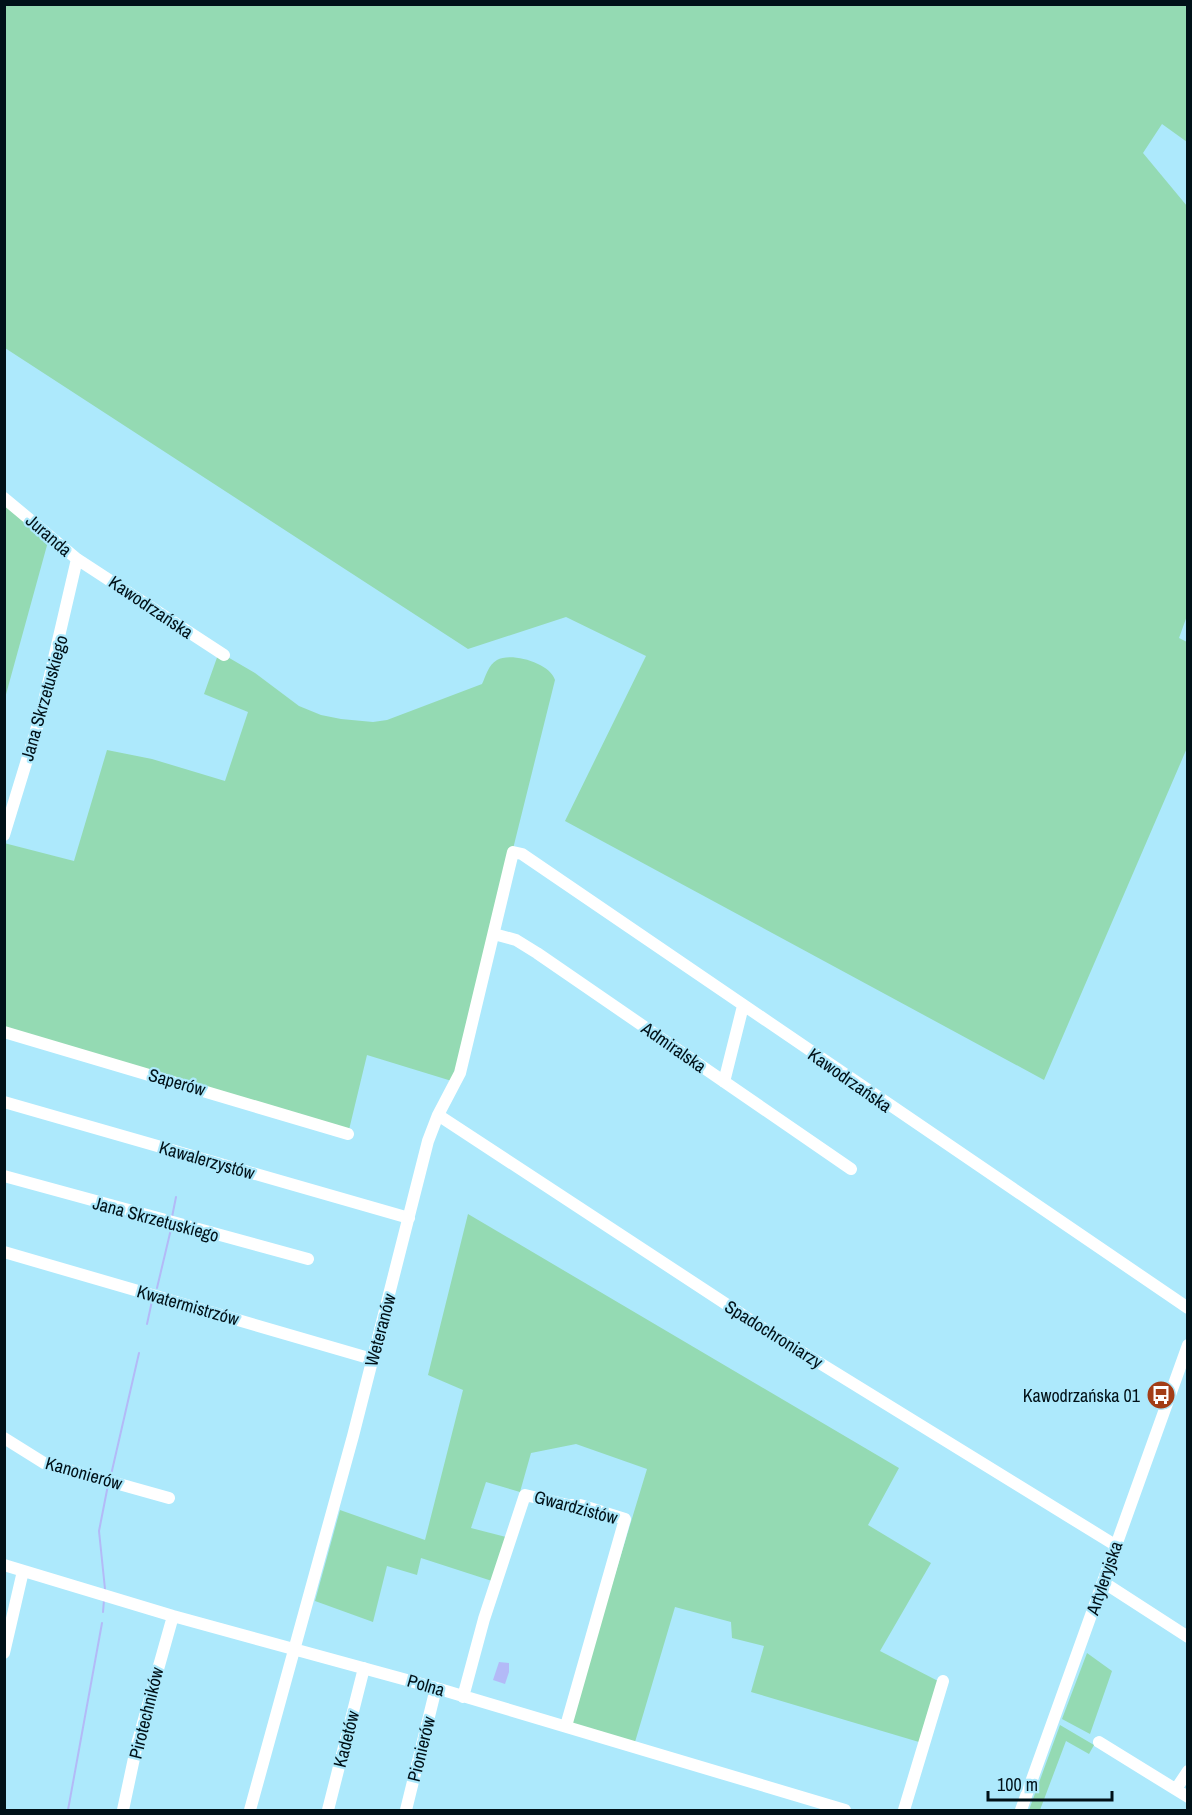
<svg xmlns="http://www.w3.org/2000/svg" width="1192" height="1815" font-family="'Archivo Narrow',sans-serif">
	<rect width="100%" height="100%" fill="#ade9fc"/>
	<!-- green -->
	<path fill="#94dab3" d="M4,5H1187V142L1162,124L1143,153L1187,206L1188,613L1179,638L1187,642V748L1044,1080L565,821L646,656L566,617L468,649L5,348Z
		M5,507H9L49,538L5,698Z
		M219,652L255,673L299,706L321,715L341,719L373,722L387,720L482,684C486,676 488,665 497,660C511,652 550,663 555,680L455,1082L367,1055L348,1134L5,1032L4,843L74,861L107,750L152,759L225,781L248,712L204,694Z
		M468,1214L899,1468L868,1525L931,1563L880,1651L938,1681L919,1742L751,1692L764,1646L732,1638L731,1622L675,1607L635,1742L570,1723L647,1469L576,1444L531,1453L520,1492L486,1482L471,1528L506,1537L492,1581L421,1558L417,1575L387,1566L373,1622L315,1601L340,1510L425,1540L463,1390L428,1375Z
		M1087,1653L1112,1671L1090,1734L1062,1719Z
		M1060,1725L1094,1745L1089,1754L1066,1741L1040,1810H1029Z"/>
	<!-- water -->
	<path fill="#b3baf7" d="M499,1662L509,1663V1672L505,1684L493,1680Z"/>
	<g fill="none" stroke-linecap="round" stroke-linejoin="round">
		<!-- stream -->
		<path stroke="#b3baf7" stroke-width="2" d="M172,1217L176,1197
			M157,1288L171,1229
			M147,1324L152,1301
			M111,1475L139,1353
			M105,1589L99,1531L108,1485
			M103,1612L104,1600
			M68,1810L102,1623"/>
		<!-- minor -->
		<path stroke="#fff" stroke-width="12" d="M4,498L77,559L224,655
			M4,835L41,714L77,559
			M494,934L516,940L537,953L851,1169
			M4,1032L348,1134
			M724,1082L743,1006
			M4,1102L409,1218
			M438,1115L758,1325L1115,1545
			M4,1176L308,1259
			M4,1252L372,1359
			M4,1438L44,1463L169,1498
			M4,1565L173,1616L436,1688L845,1810
			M1103,1582L1188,1637
			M4,1653L23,1571
			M463,1697L484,1619L525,1495L568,1505H580L625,1519L566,1726
			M1099,1742L1188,1797
			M1176,1789L1188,1771
			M123,1810L137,1744L173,1616
			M250,1810L353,1436L428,1141L438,1115L460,1073L513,852L522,854L1188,1308
			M328,1810L364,1668
			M406,1810L436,1688
			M904,1810L943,1681
			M1021,1810L1188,1345"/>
	</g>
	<!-- icons -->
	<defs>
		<g id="bus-disc" transform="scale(1.5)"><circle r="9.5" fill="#a33d16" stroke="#ade9fc"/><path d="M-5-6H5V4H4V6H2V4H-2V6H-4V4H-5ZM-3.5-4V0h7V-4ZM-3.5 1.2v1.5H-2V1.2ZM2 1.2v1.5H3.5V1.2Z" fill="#fff"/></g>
	</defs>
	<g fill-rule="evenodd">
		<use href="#bus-disc" x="1161" y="1395"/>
	</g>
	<g text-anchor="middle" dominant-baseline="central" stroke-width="4.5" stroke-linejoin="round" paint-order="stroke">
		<!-- street labels -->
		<g font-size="18" fill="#001118" stroke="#ade9fc">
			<text transform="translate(49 535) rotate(41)">Juranda</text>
			<text transform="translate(151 607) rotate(34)">Kawodrzańska</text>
			<text transform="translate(44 698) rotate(-74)">Jana Skrzetuskiego</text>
			<text transform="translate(674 1047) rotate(35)">Admiralska</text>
			<text transform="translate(850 1080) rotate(35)">Kawodrzańska</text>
			<text transform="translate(177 1082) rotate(16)">Saperów</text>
			<text transform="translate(207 1160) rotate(16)">Kawalerzystów</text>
			<text transform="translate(156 1219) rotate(15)">Jana Skrzetuskiego</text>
			<text transform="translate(188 1305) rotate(16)">Kwatermistrzów</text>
			<text transform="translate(380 1330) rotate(-75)">Weteranów</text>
			<text transform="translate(774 1334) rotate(32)">Spadochroniarzy</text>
			<text transform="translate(84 1473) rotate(16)">Kanonierów</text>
			<text transform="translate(576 1507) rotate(15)">Gwardzistów</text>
			<text transform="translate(1104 1578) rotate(-71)">Artyleryjska</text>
			<text transform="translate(426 1685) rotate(16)">Polna</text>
			<text transform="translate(146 1713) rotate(-76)">Pirotechników</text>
			<text transform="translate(346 1739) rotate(-76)">Kadetów</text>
			<text transform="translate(421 1749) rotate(-76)">Pionierów</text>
		</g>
		<!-- poi labels -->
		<g font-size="18" fill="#001118" stroke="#ade9fc" text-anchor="end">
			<text x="1140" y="1395">Kawodrzańska 01</text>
		</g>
	</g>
	<!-- border -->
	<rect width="1192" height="1815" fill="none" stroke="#001118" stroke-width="12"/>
	<!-- scale -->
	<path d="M988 1791v9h124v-9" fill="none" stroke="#001118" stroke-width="3"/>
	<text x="997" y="1791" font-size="18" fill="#001118" stroke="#ade9fc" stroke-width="4.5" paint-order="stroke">100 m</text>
</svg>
